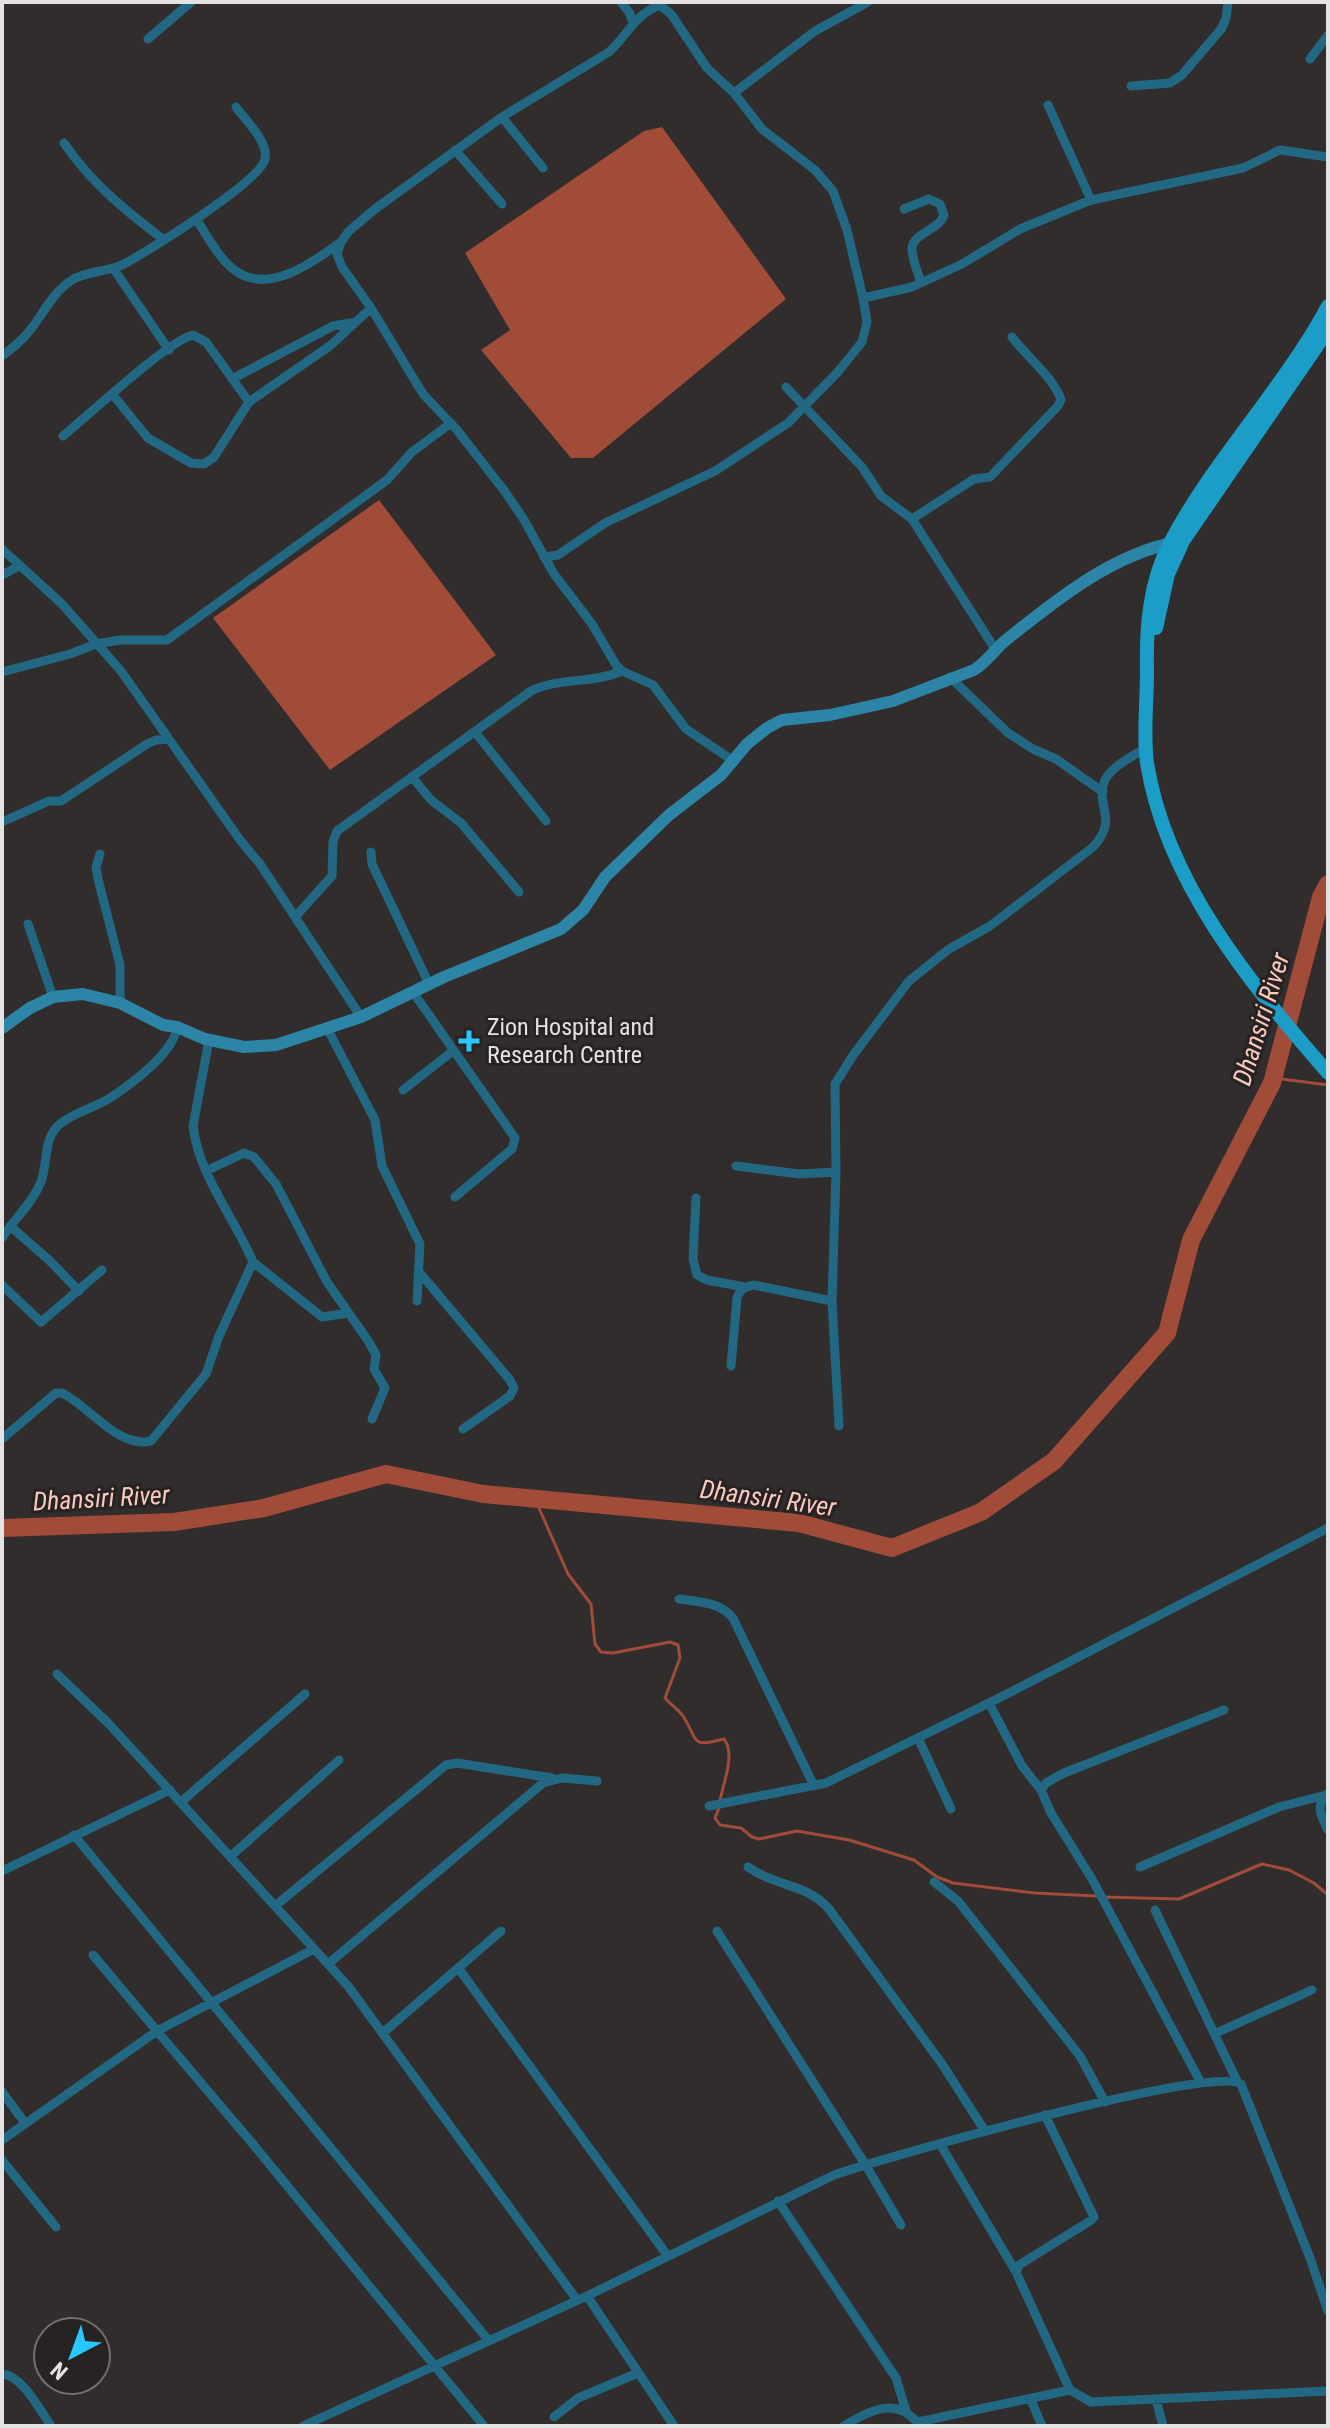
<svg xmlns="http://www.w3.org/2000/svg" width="1330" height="2428" font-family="'Roboto Condensed',sans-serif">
	<rect width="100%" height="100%" fill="#302d2c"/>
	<!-- water -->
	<path fill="#a14b39" d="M662,127L786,299L593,458H571L481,350L510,330L465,253L644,131Z
		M379,500L496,655L330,770L213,618Z"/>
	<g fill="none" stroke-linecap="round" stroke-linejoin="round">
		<!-- stream -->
		<path stroke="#a14b39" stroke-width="3" d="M1274,1078L1328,1085
			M535,1499L568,1574L591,1604L595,1644L601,1652L613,1653L670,1642L678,1645L680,1658L665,1698C670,1704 678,1709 683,1716C699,1741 690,1748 724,1739C736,1754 723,1783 720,1801
			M719,1808L715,1818L720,1825L741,1828L752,1837L759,1839L797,1831L849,1840L914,1860L937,1877L953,1883L1035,1893L1096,1896
			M1104,1897L1179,1899L1262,1864L1289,1870L1314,1883L1328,1895"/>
		<!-- river -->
		<path stroke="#a14b39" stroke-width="18" d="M2,1528L174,1522L264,1508L386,1474L483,1494L799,1523L892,1548L981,1512L1054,1461L1167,1333L1191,1240L1272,1083L1321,897L1328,884"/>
		<!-- street -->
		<path stroke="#226883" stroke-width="9" d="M621,2L629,12L633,22
			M148,39L191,2
			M1310,59L1328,35
			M1131,86L1170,83L1182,75L1222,28L1226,18L1228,2
			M734,93L815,31L868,2
			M1048,105L1091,200
			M502,117L543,168
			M64,143C91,183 126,211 164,240
			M455,150L502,204
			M904,209L929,199L940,204L944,215C939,231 910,233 912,251C913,261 918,273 921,282
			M196,219C207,235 218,257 233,269C268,297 312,262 341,242
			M113,268L169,350
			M2,356C10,350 18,344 25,336C42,318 50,294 72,280C86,271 108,272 124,264C147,252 261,181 265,159C269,142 245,120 236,107
			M232,379L333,326L356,322
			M786,387L862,467L881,496L912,519L995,649
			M113,395L148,438L191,463L204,464L214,457L249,402L331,345L371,308
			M63,436C89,415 166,342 193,335L206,342L249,402
			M912,519L974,479L990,477L1058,406L1061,400C1055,379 1026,356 1012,337
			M2,549L62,604L121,671L240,840L260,864L361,1017
			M544,557L558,555L605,523L715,471L788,423L837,373L862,342L867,322L863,298
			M2,575L19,566
			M2,672L70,654L96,644L120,640H167L387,480L412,452L451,423
			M950,677L1008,733L1033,749L1056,759L1103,792
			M475,732L546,821
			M732,760L686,729L653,685L622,671L616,665L592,624L554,574L523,518L503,489L457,430L423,394L371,308L342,267L337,254L341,242L349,231L375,209L502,117L609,52C627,36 635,14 660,5L671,14L707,68L734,93L762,129L815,170L833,191L847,230L863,298L912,287L962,264L1020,229L1091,200L1243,168L1280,150L1328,157
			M412,777L431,800L461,823L519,892
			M2,822L49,801H61L147,744L156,740L168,739
			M371,852L372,864L429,984
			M100,854L96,867L98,879L120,965V1003
			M295,917L332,876L333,842L337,831L531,691C560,677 592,684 622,671
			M28,924L53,997
			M413,992L515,1138L512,1149L455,1197
			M327,1028L375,1120L382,1166L420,1244L417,1301
			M403,1090L453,1051
			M736,1166L799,1174L836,1172
			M206,1171L244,1153L254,1157L276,1184L327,1282L369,1342L376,1355L374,1369L385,1388L372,1419
			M696,1198L693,1259L697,1275L707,1280L745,1287
			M10,1226L49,1260L79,1291
			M2,1238C14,1219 32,1204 41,1182C48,1163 43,1137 60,1124C75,1112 94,1108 110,1098C131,1084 174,1053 177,1027
			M253,1262L322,1317L348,1313
			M420,1273L510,1380L514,1388L510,1396L463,1429
			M2,1285L41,1322L102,1270
			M731,1366L737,1298C740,1289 744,1287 754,1285L832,1301
			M839,1426L832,1301L836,1172L835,1084L854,1054L909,981L949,949L990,926L1093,847C1120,818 1094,806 1105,780C1112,766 1133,756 1146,748
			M2,1439L56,1393H62C88,1405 118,1449 151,1441L206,1374L219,1336L253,1262C234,1217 199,1176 193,1126L209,1040
			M679,1599C699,1602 720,1602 733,1618L814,1786
			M57,1674L109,1724L348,1986L577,2300
			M989,1703L1022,1766L1041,1790
			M918,1738L951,1809
			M1327,1794C1315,1806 1321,1816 1328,1830
			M181,1802L305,1694
			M709,1806L826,1783L1001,1697L1328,1528
			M74,1835L489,2341
			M231,1856L339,1760
			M748,1867C776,1887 806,1883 829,1909L942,2064L985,2131
			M1140,1867L1279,1807L1326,1795
			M2,1871L170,1790
			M934,1882L958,1901L1080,2056L1105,2102
			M275,1906L446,1765L457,1763L552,1778
			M1155,1910L1237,2081
			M717,1931L865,2164L901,2225
			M314,1949L157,2031L252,2143L484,2426
			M328,1964L543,1783L562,1778L597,1781
			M459,1969L667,2255
			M384,2032L501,1931
			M1216,2033L1312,1990
			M1201,2083L1092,1879L1051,1813L1041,1790L1046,1783L1064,1773L1224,1710
			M2,2092L25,2123
			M1045,2115L1094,2217L1090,2221L1019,2265L1016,2272L1070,2390
			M2,2140L157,2031L93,1955
			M940,2144L1016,2272
			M2,2160L56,2227
			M778,2201L896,2378L906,2411
			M587,2296L674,2426
			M2,2374C22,2375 40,2410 51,2426
			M1156,2399L1163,2426
			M1031,2400L1042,2426
			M554,2417L578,2398L638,2373
			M918,2422L1070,2390L1091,2402L1328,2391
			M303,2426L587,2296L834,2175C882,2158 1214,2064 1241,2084L1310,2258L1328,2311
			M844,2426C871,2409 898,2396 920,2426"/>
		<!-- secondary -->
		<path stroke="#2c85a7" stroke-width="12" d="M2,1028L30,1008L53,997L83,994L120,1003L163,1025L177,1027L205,1039L244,1047L276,1045L361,1017L444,977L561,929L583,910L605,877L669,815L721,775L747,744L767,728L782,720L830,715L893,701L974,670C987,662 994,650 1006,640C1056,600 1111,555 1176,542"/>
		<!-- primary -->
		<path stroke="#1b9dc8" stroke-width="14" d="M1328,306C1283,390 1214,459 1170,543C1149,583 1146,628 1147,672C1147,703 1143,732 1147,763C1166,883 1251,984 1328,1073
			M1156,628L1168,574L1183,541L1328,330"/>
	</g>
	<!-- markers -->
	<path fill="#28c8ff" stroke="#272323" stroke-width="3" d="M465 1029h8v8h8v8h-8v8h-8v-8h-8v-8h8z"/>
	<g text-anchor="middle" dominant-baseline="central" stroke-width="6" stroke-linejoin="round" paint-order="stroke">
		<!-- poi labels -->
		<g font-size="24" fill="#e4e2e2" stroke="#272323" text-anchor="start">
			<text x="487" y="1027">Zion Hospital and<tspan x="487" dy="28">Research Centre</tspan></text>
		</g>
		<!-- water labels -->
		<g font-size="26" font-style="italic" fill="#fbc9be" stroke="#272323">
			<text transform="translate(1261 1019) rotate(-73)">Dhansiri River</text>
			<text transform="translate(101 1498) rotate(-3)">Dhansiri River</text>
			<text transform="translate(768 1498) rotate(8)">Dhansiri River</text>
		</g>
	</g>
	<!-- border -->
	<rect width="1330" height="2428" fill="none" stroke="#e4e2e2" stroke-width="8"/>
	<!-- north arrow -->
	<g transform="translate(72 2356) rotate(221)"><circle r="38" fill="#272323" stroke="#736f6f" stroke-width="2"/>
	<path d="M0-6L14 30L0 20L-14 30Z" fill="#28c8ff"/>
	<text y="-12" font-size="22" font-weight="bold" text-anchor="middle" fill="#e4e2e2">N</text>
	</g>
</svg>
